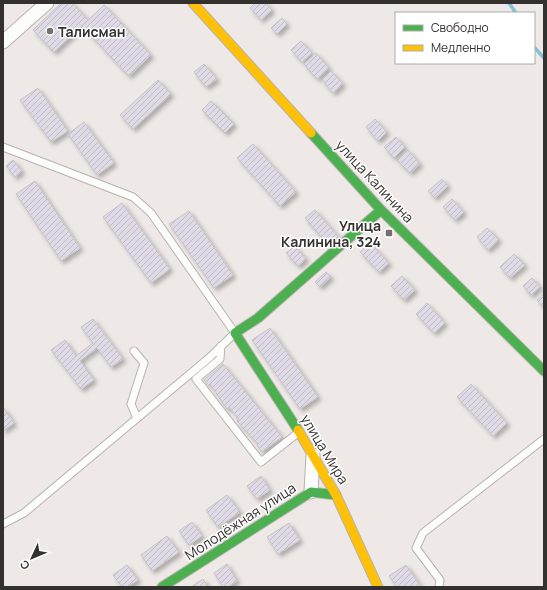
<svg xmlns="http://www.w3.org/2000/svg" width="547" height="590" font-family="Manrope,sans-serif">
	<defs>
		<pattern id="building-hatch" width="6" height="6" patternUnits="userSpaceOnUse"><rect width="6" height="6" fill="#dfdae5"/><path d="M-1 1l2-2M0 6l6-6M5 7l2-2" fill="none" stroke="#c0bbc5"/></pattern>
		<filter id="shadow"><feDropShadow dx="3" dy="3" stdDeviation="2" flood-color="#0004"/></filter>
	</defs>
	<rect width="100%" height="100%" fill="#eee8e6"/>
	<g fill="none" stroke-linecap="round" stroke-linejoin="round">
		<!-- stream -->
		<path stroke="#85c3d4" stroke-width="3.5" d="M509,3L516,13
			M534,47L544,58"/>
	</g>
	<!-- building -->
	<path fill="url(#building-hatch)" stroke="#c6c3c4" filter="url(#shadow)" d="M61,3H72L88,20L54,52L33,30Z
		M255,3H266L272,10L261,20L250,8Z
		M104,5L151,55L129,76L82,26Z
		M282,18L287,24L277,34L271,28Z
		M301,41L312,53L302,62L291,50Z
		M316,53L329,68L317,79L304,64Z
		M204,64L217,79L206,87L194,72Z
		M331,71L343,84L333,93L322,80Z
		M158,80L171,94L133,129L120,115Z
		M38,88L68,131L51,142L20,100Z
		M211,101L234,124L225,133L202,110Z
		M375,119L387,132L378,141L366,127Z
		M84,122L114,163L97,175L68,134Z
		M396,137L405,147L394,158L384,147Z
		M253,144L296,192L280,206L237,158Z
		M408,150L420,164L410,173L397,160Z
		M13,160L22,171L15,177L6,166Z
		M442,179L448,186L435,198L428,191Z
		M35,181L80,248L61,261L16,194Z
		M452,199L464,212L455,220L443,207Z
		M122,203L170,269L151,283L103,217Z
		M315,210L338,236L328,245L305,218Z
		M189,211L233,275L214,288L169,224Z
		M487,228L499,240L488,250L477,237Z
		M370,243L389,263L379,272L360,252Z
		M295,246L306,259L298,266L286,253Z
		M514,254L525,265L510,278L500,267Z
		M326,272L331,277L320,287L315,282Z
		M402,276L415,290L404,300L391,286Z
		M532,278L540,287L531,295L523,286Z
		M544,294V308L537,300Z
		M427,303L445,323L434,333L416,314Z
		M93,319L123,359L111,367L97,348L80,361L94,380L81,389L51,350L65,340L76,356L93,343L81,327Z
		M270,328L318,397L300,409L252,340Z
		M223,364L282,437L262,452L257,445L258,444L237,421L239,419L229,407L227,409L210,384L209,385L204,380Z
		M471,384L507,423L493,436L457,397Z
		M3,407L14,423L3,431Z
		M261,476L270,490L257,499L247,486Z
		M227,495L240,512L218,527L206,510Z
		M192,522L202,536L189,545L179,531Z
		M289,523L300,540L278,554L267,537Z
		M167,536L179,552L152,571L141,555Z
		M227,564L237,581L228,587H223L214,573Z
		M127,565L138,580L127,587H122L113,575Z
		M406,565L421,587H397L389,576Z
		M203,579L208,587H191Z"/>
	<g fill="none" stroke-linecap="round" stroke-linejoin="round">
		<!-- lane casing -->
		<g stroke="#b7b3b1" stroke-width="9">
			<path id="lane" d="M3,147L133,197L151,213L235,333L209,358L24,513L3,524
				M221,346L220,359L196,379L261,462L299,432
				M134,351L144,363L131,404L137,418
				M439,587L440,580L416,548L423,533L544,439"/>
		</g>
		<!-- street casing -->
		<g stroke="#b7b3b1" stroke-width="15">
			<path id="street" d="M3,42L47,3
				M311,492L313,455"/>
		</g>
		<!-- fast casing -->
		<g stroke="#b7b3b1" stroke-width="11">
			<path id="fast" d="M311,133L381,210L544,371
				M298,430L235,333L258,318L381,210
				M162,587L311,492L336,495"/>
		</g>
		<!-- slow casing -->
		<g stroke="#b7b3b1" stroke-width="11">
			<path id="slow" d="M193,3L311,133
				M298,430L336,495L378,587"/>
		</g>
		<!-- lane -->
		<use href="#lane" stroke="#fcfcfb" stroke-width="7"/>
		<!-- street -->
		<use href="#street" stroke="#fcfcfb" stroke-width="13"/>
		<!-- fast -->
		<use href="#fast" stroke="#4caf50" stroke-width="9"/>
		<!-- slow -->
		<use href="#slow" stroke="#ffc107" stroke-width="9"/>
	</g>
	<!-- markers -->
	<g fill="#75706e" stroke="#fff" stroke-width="1.5">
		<circle cx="50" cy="31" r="4"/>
		<rect x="385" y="229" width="8" height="8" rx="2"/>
	</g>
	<g text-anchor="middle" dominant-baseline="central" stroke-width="3" stroke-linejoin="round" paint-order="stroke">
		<!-- poi labels -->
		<g font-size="14" font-weight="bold" fill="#34302e" stroke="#fff" text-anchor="start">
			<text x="58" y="31">Талисман</text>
			<text x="381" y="225" text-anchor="end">Улица<tspan x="381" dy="16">Калинина, 324</tspan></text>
		</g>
		<!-- street labels -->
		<g font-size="14" fill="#34302e" stroke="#fff">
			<text transform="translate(375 181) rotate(47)">улица Калинина</text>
			<text transform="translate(325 449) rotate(59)">улица Мира</text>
			<text transform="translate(240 521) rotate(-33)">Молодёжная улица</text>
		</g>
	</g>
	<!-- border -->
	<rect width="547" height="590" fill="none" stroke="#34302e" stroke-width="8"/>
	<!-- legend -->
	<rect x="395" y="12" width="140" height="52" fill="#ffffff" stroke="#aeacab"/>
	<rect x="403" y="25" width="20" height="6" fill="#4caf50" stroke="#aeacab"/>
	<text x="431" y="32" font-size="12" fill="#34302e">Свободно</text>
	<rect x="403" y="45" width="20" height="6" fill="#ffc107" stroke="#aeacab"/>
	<text x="431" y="52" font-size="12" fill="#34302e">Медленно</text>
	<!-- north arrow -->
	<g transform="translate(32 558) rotate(226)" stroke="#ffffff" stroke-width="3" paint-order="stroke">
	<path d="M0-3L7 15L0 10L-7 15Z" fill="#34302e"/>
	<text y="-6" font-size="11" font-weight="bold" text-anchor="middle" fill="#34302e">С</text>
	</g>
</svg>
